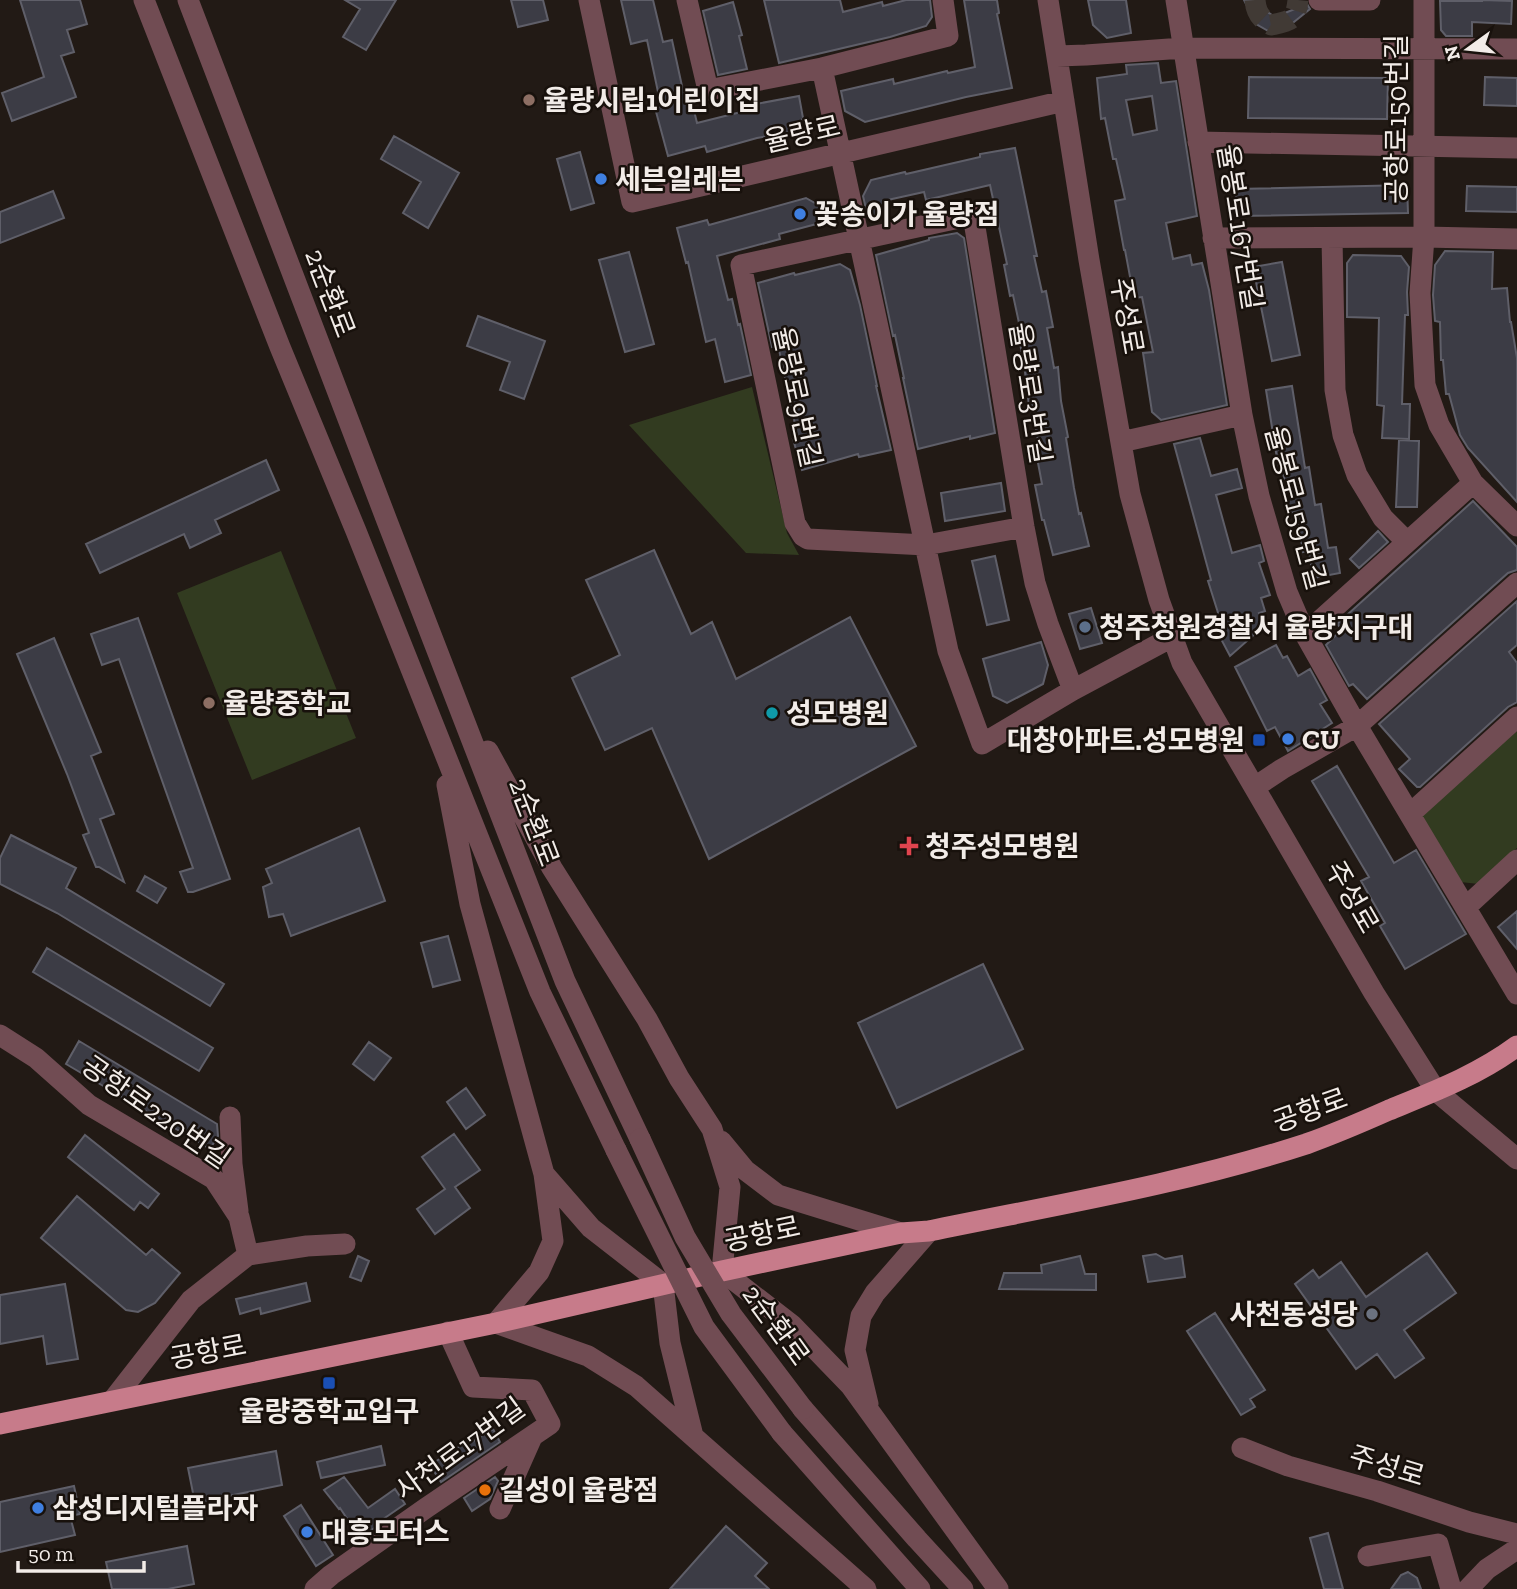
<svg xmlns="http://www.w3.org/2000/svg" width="1517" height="1589" font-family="'Zilla Slab','Noto Sans KR',serif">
	<rect width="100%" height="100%" fill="#221a15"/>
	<!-- green -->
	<path fill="#323b20" d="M752,387L787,533L799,555L746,553L629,425Z
		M281,551L356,738L252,780L177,593Z
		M1517,731V848L1479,884L1460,882L1419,815Z"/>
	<!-- building -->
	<path fill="#3c3c45" stroke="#5f5f69" stroke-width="2" fill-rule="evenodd" d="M20,0H80L87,24L67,30L74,52L61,56L76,97L12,121L2,93L44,77Z
		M345,0H396L366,50L343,37L360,9Z
		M511,0H543L548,20L518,27Z
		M621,0H653L663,42L672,40L685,100L691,98L697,123L757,108L756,104L799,96L803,118L795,131L757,138L707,152L705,146L668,156L655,108L661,106L647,40L631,44Z
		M764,0H840L843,12L882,2L883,6L906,0H930L932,17L926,26L890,37L779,63Z
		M964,0H997L999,13L997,14L1012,88L966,97L865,122L845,111L841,91L893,79L894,84L947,71L948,73L975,67Z
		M1088,0H1126L1131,33L1107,38L1093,25Z
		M1244,0H1258L1266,11L1275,17L1307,4L1310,9L1284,30L1270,32L1256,24Z
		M1482,0L1512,1L1511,24L1472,22V36H1446L1441,30L1440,1H1482Z
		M733,2L742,35L739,36L747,69L718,75L703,11Z
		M1158,63L1161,83L1176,81L1197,216L1166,223L1173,259L1190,255L1192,265L1202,263L1209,290L1227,405L1161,420L1152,412L1143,353L1153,352L1142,297L1134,298L1125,250H1124L1115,201L1125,199L1116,159H1113L1105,118L1101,119L1097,78L1127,74L1126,65ZM1152,96L1157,130L1133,135L1126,100Z
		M1249,77L1388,78L1387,119L1248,118Z
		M1485,77L1517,78V106L1484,105Z
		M394,136L459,173L428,228L403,213L421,182L381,159Z
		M1015,148L1037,256H1034L1042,292L1046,291L1053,327L1047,328L1054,368L1058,367L1061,401L1068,437L1066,438L1074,488L1079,514L1081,513L1089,546L1053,555L1044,520H1042L1035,485L1042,484L1035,447L1039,446L1032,405L1029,406L1025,372L1019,337H1022L1013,295L1010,296L1004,265L1007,264L990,185L926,200L924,192L883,201L886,213L868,217L863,196L871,180L905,172L906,174L980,157V154Z
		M580,152L594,203L571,210L557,159Z
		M1407,185L1408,213L1237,216L1236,189Z
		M1467,186L1517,187V212L1466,211Z
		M53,191L64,218L0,243V212Z
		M806,198L820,206L824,222L779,234L780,239L717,256L728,300L732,299L738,325L740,324L751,375L725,382L715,339L706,342L688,262L686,263L677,228L707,220L709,225Z
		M957,233L964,238L995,433L970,439V436L918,449L903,378H904L895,335L893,336L876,255L929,240V238Z
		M1445,251L1493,252L1492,289L1507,288L1510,322H1511L1517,358V502L1468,448L1460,435L1449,394H1446L1443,360H1441L1440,322L1435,321L1433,295L1435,265Z
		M629,252L654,344L625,352L599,260Z
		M1353,255L1401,256L1409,267L1407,292L1408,315H1405L1402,404H1410L1409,439L1382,438L1384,406L1377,405L1379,318L1347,317V263Z
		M1282,262L1300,355L1272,361L1253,267Z
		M840,264L850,270L860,305L877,386H876L891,450L859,457L858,454L802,470L793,439L798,438L778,345L772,347L758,283L794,273L795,275Z
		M478,316L545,341L524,399L500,390L510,362L467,346Z
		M1292,386L1305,468L1309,467L1315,505L1321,504L1328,548L1336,547L1340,573L1313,578L1309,551L1303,552L1297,512L1289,513L1283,471H1279L1266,390Z
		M1200,438L1211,476L1237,469L1242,488L1216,495L1232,553L1260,545L1264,561L1259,563L1270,595L1261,598L1265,611L1259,613L1265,625L1230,656L1220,637L1225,635L1208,581L1211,580L1174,444Z
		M1399,440L1419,441L1417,507H1396Z
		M266,460L279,490L215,520L221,533L190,548L184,534L100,573L86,544Z
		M1001,483L1005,511L945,521L941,493Z
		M1473,501L1517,547V570L1508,573L1367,699L1353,684L1349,686L1326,645L1342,629L1337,624Z
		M1378,531L1388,542L1359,568L1350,559Z
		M654,550L691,634L712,622L736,679L850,617L916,746L709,859L652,728L605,750L572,678L620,655L586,580Z
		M995,556L1009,620L987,625L972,561Z
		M1517,601V645L1509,652L1517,663V702L1508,707L1420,787H1417L1399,769L1410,759L1379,724Z
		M1091,608L1102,643L1080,649L1069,614Z
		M138,618L230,879L193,892H188L180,872L193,868L119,659L102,665L91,634Z
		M54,638L101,752L91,756L114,814L100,819L124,882L99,867H96L83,835L89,833L67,774L17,654Z
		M1041,642L1048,665L1043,684L1007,703L993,696L983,659Z
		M1276,645L1283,658L1287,656L1298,676L1310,669L1327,700L1320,704L1332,723L1288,751L1275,727L1267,731L1235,667Z
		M1337,766L1394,863L1416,850L1466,934L1405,969L1380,926L1385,923L1361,881L1369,877L1312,781Z
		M359,828L385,901L291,936L283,914L269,917L263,887L272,883L266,869Z
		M11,835L76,868L66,888L224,984L210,1006L57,913L0,884V858Z
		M145,876L166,888L157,903L137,891Z
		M1517,911V949L1498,927Z
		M448,936L460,980L433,987L421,943Z
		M47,948L213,1048L199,1071L33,972Z
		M983,964L1023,1049L897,1108L858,1023Z
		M79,1041L217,1124L218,1136L210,1149L66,1064Z
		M369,1042L391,1058L374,1080L353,1064Z
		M466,1088L485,1115L466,1129L447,1102Z
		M454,1134L480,1170L455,1187L470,1208L435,1234L417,1209L445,1189L422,1157Z
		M85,1135L159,1194L148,1208L140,1202L134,1210L68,1157Z
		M77,1196L146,1255L152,1249L180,1273L155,1303L138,1312L126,1310L41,1238Z
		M1427,1253L1456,1293L1404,1330L1424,1358L1395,1378L1377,1354L1356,1369L1295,1284L1313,1270L1319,1278L1341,1262L1366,1297Z
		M1156,1254L1165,1259L1182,1256L1185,1277L1148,1282L1143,1256Z
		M358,1256L369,1261L361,1281L350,1277Z
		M1080,1256L1085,1274H1096V1290L999,1289L1004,1273H1042L1041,1265Z
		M306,1283L310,1301L261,1314L260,1308L240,1314L236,1299Z
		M65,1284L78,1359L47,1364L43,1336L0,1344V1295Z
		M1215,1313L1265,1390L1250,1399L1255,1407L1241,1415L1187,1331Z
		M493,1429L500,1442L441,1482L430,1465L470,1440L472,1442Z
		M381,1446L385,1465L321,1478L317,1462Z
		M276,1451L282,1485L195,1503L188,1468Z
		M344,1477L368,1508L395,1489L405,1504L376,1524L377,1526L360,1538L340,1508L339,1509L324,1490Z
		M495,1477L498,1481L490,1499L472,1511L464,1498Z
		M74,1486L80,1514L70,1516L75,1535L0,1552V1502Z
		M301,1505L333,1555L316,1566L284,1516Z
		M726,1526L767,1563L755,1576L769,1589H670Z
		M1328,1533L1343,1589H1324L1310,1538Z
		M187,1546L194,1584L168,1589H112L106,1562Z
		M1408,1572L1417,1578L1421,1589H1391L1401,1575Z"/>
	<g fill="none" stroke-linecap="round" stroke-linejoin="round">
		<!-- minor-tunnel -->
		<path stroke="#413a35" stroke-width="21" stroke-dasharray="21 10" stroke-linecap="butt" d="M1255,0C1256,13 1260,18 1271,25C1290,21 1296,21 1298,0"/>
		<!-- minor -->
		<path stroke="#714c53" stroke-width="21" d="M144,0L280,347L356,531L540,992L616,1150
			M188,0L387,521L565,981L640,1139
			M589,0L632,202L1064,101
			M687,0L708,90L822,68L948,36L943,0
			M1048,0L1089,260L1130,494L1159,600L1182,663L1374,993L1436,1091L1517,1159
			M1176,0L1242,415L1259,496L1287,592L1305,634L1357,726L1517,994
			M1319,0H1370
			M1424,0V237L1420,293L1425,385L1439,425L1473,483L1517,526
			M1057,56L1086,55L1183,48L1517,49
			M822,68L948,651L982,744L1073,690L1172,637
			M1198,142L1517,148
			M1213,238L1424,237L1517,239
			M1332,238L1335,390L1343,435L1357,475L1383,518L1407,542
			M1121,442L1242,415
			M1024,527L926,545L808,539L803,536L795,523L741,265L973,215L1024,527L1035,583L1048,624L1073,690
			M1305,634L1473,483
			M488,751L552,868L647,1019L679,1078L712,1129L730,1187L722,1271L792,1325L851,1386L998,1589
			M447,785L470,904L544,1174L553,1241L539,1272L496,1323L588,1356L636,1386L866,1589
			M1255,787L1282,769L1357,726L1517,583
			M1410,814L1517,717
			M1466,907L1517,860
			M0,1035L36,1058L89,1105L214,1179L239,1217L248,1255
			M230,1117L232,1164L238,1211
			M721,1141L745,1170L778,1195L901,1233
			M544,1174L591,1228L663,1284L670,1343L693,1436
			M113,1400L191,1300L248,1255L307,1246L345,1244
			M868,1404L855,1350L861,1316L875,1293L929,1231
			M803,1409L917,1539L963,1589
			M782,1433L920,1589
			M1242,1448L1288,1466L1377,1491L1469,1522L1517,1534
			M500,1509L532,1437
			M1368,1556L1438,1544L1451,1589
			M315,1589L331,1575L426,1508L550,1424L532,1390L473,1387L448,1332
			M1468,1589L1487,1569L1517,1549"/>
		<!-- major -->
		<path stroke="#c77b8a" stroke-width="21" d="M0,1424L496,1323L722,1271L901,1233L929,1231C1055,1205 1183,1184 1306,1144C1334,1134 1362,1122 1389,1110C1433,1092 1478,1075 1517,1046"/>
		<!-- minor-bridge -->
		<path stroke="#714c53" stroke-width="21" d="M640,1139L685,1237L731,1314L803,1409
			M616,1150L704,1327L782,1433"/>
	</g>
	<!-- markers -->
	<g fill="#8d6e63" stroke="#18110c" stroke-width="2.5">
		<circle cx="529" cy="100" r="7"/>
		<circle cx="209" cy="703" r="7"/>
	</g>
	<g fill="#3f7fe0" stroke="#18110c" stroke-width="2.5">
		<circle cx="601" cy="179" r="7"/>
		<circle cx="800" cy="214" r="7"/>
		<circle cx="1288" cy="739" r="7"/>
		<circle cx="38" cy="1508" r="7"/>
		<circle cx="307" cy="1532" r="7"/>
	</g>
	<circle fill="#5c6f8a" stroke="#18110c" stroke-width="2.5" cx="1085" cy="627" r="7"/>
	<circle fill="#0f9aa8" stroke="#18110c" stroke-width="2.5" cx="772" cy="713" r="7"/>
	<g fill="#1a4fb4" stroke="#18110c" stroke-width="2.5">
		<rect x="1252" y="733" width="14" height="14" rx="3.5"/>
		<rect x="322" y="1376" width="14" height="14" rx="3.5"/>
	</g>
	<path fill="#e0444e" stroke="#18110c" stroke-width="2.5" d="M905.5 835.5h7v7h7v7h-7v7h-7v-7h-7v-7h7z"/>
	<circle fill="#6b7280" stroke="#18110c" stroke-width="2.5" cx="1372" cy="1314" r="7"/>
	<circle fill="#e8710a" stroke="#18110c" stroke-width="2.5" cx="485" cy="1490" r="7"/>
	<g text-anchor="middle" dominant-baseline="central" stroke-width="5" stroke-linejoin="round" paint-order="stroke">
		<!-- poi labels -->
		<g font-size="28" font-weight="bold" fill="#f2ece8" stroke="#18110c" text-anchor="start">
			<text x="543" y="100">율량시립1어린이집</text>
			<text x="615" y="179">세븐일레븐</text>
			<text x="814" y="214">꽃송이가 율량점</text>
			<text x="1099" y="627">청주청원경찰서 율량지구대</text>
			<text x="223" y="703">율량중학교</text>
			<text x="786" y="713">성모병원</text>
			<text x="1302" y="739">CU</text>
			<text x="1245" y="740" text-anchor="end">대창아파트.성모병원</text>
			<text x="925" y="846">청주성모병원</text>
			<text x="1358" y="1314" text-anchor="end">사천동성당</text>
			<text x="329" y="1411" text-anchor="middle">율량중학교입구</text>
			<text x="499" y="1490">길성이 율량점</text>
			<text x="52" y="1508">삼성디지털플라자</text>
			<text x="321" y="1532">대흥모터스</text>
		</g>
		<!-- street labels -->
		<g font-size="28" fill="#f2ece8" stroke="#18110c">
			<text transform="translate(1396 119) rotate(-90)">공항로150번길</text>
			<text transform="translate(802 134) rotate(-13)">율량로</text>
			<text transform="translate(1240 227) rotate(81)">율봉로167번길</text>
			<text transform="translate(330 293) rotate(69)">2순환로</text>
			<text transform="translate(1127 316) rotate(80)">주성로</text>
			<text transform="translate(1030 393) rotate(81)">율량로3번길</text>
			<text transform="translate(797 397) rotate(78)">율량로9번길</text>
			<text transform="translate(1296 508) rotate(75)">율봉로159번길</text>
			<text transform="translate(534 822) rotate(69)">2순환로</text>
			<text transform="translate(1352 897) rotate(60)">주성로</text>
			<text transform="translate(1310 1110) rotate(-20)">공항로</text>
			<text transform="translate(156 1112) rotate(35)">공항로220번길</text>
			<text transform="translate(762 1234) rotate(-12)">공항로</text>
			<text transform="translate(776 1325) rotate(54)">2순환로</text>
			<text transform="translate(208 1352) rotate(-11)">공항로</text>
			<text transform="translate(460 1449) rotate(-36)">사천로17번길</text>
			<text transform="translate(1387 1466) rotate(17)">주성로</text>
		</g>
	</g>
	<!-- north arrow -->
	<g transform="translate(1468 49) rotate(255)" stroke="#18110c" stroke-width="5" paint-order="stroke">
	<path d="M0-5L12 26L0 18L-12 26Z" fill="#f2ece8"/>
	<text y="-10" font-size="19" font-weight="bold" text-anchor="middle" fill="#f2ece8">N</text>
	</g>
	<!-- scale -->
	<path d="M18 1561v10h126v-10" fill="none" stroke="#f2ece8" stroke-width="3.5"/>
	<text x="28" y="1561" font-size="21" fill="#f2ece8" stroke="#18110c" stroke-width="5" paint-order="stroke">50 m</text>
</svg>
